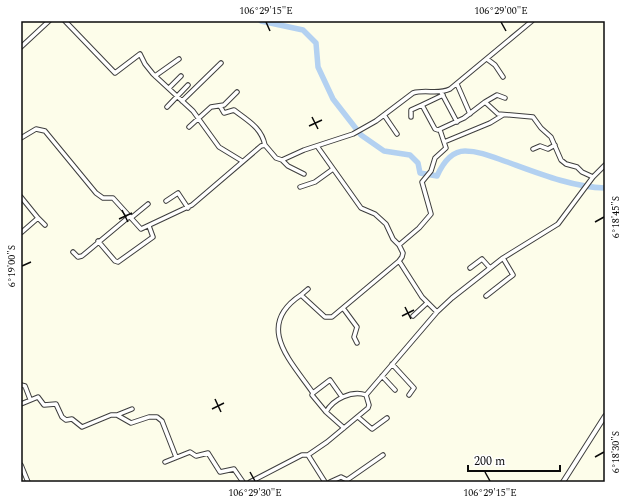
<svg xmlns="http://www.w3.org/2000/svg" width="626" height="503" font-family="Spectral,serif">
	<rect width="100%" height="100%" fill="#fdfdea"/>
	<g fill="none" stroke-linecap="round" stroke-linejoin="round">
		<!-- river -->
		<path stroke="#b3d1f1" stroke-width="5.5" d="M261,21L303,30L316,43L318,67L333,99L361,135L384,151L410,155L418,163L420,173L437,176C442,165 451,151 465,151C481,151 495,158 510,163C540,174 573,187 605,188"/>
		<!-- minor casing -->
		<g stroke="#3e3e3e" stroke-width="5.5">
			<path id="minor" d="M65,21L115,73L140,54L145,64L153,74L193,111L219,147L242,161
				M21,47L49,21
				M487,59L495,65L503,77
				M155,76L179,59
				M457,84L470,114
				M169,88L181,76
				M441,92L457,122
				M182,101L221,63
				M485,102L497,95L505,98
				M422,105L443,95
				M220,106L224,113L234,110C248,121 261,127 265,145
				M167,107L188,85
				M384,115L397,134
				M411,117V110L422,105L435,129L438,130L464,118L485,102L498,114L533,117L541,128L551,137L561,160L566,164L577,167L582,172L593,177
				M189,127L211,107L224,105L237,92
				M21,138L36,129L45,131L96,193L103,198H113L141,229L192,205L261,146L265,145L276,158L282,160L304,150L353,134L376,121L413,93C426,89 438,95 450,89L532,21
				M444,142L490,123L503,115
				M317,146L361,208L375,214L386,224L393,239L399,245L403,253L402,257L399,261L422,297L437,312
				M533,149L540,146L548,149L555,145
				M282,160L288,166L304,174
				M300,187L315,182L333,169
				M21,197L38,218L22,232
				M166,201L178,193L188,208
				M38,218L45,225
				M131,218L148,204
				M98,241L115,261L118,262L153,237L149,226
				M399,245L419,228L431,214L422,182L431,171L435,158L446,148L440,130
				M73,252L78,257L82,256L130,216
				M470,268L482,259L490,268
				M301,295L308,289
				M486,296L513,275L503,258
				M343,308L357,327L354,337L357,343
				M413,316L427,303
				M392,364L414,388L409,395
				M382,376L395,390
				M21,385L25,386L30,399
				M313,393C291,361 254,326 301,295L325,317H332L399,261
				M342,397L330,380L313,393L312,395L326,412L344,428
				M21,404L38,397L44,405L56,404L62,417L66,420L72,419L82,427L111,415H117L131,423L149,417H157L162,421L176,457
				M326,412C333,399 352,390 366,395
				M117,415L132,409
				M358,417L372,429L387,418
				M308,455L325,482
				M165,462L190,452L196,456L208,453L220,472L234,469L243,482
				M21,465L28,482
				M250,482L302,455H308L327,442L368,408L369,405L366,395L437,312L452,298L503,258L558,224L593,177L605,165
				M330,482L341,477L347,480L383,455"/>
		</g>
		<!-- tertiary casing -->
		<g stroke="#3e3e3e" stroke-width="6">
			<path id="tertiary" d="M563,482L605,416"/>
		</g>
		<!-- minor -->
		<use href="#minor" stroke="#fff" stroke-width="3.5"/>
		<!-- tertiary -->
		<use href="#tertiary" stroke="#fff" stroke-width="4"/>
	</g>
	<!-- ticks -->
	<path fill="none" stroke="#0b0b0b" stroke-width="1.5" d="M266,22L270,31M501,22L506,31M312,117L318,129M309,126L322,120M122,210L128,222M119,219L132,213M595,222L604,217M22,266L31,262M405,307L411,319M402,316L414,310M215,399L221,412M212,409L224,403M595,457L604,452M250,472L255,481M485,472L490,481"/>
	<!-- border -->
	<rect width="626" height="503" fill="none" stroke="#ffffff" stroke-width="44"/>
	<!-- scale -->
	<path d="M468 465v6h92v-6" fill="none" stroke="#0b0b0b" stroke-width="2"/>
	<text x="474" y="465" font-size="12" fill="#0b0b0b" stroke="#ffffff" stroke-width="3" paint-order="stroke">200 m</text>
	<rect x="22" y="22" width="582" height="459" fill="none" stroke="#0b0b0b" stroke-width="1.5"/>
	<g font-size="10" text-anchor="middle" fill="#0b0b0b">
		<text x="266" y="14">106°29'15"E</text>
		<text x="501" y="14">106°29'00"E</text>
		<text transform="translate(615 217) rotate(-90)" y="4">6°18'45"S</text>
		<text transform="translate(11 266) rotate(-90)" y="4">6°19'00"S</text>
		<text transform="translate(615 452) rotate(-90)" y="4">6°18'30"S</text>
		<text x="255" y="496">106°29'30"E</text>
		<text x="490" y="496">106°29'15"E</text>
	</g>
</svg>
